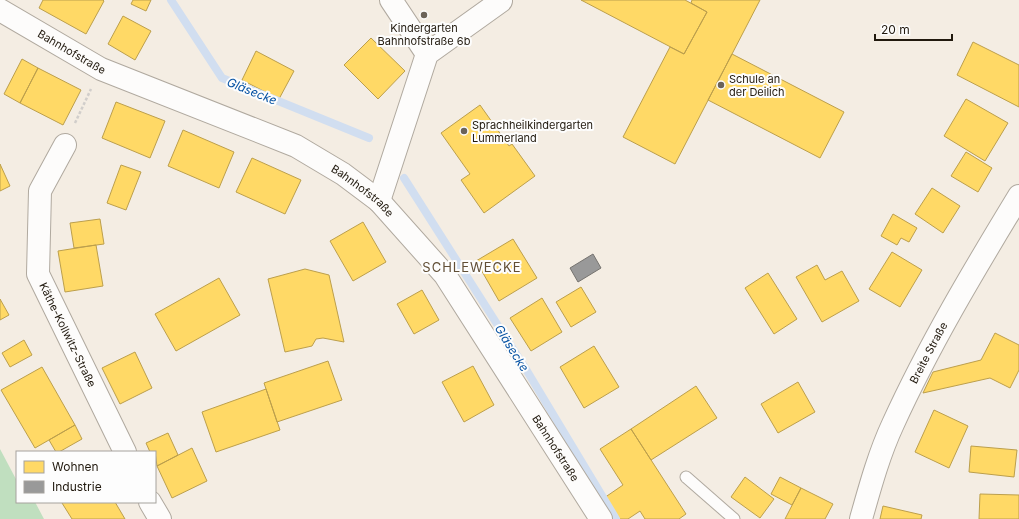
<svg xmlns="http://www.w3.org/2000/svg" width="1019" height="519" font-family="Inter,sans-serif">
	<rect width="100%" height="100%" fill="#f4ede3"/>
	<!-- green -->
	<path fill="#c0dfbf" d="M0,449L17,481V502H35L44,519H0Z"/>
	<!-- homes -->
	<path fill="#ffd966" stroke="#bc9f4c" d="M43,0H103L104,1L86,34L39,8Z
		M133,0H151L146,11L131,4Z
		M581,0H685L707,12L684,54Z
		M692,0H760L675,164L623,137L670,47L684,54L707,12L691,3Z
		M123,16L151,31L135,60L108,44Z
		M371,38L405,71L378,99L344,65Z
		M973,42L1019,65V107L957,75Z
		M256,51L294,71L279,99L242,80Z
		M732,54L844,112L820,158L708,100Z
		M22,59L38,68L20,103L4,94Z
		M38,68L81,90L63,125L20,103Z
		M966,99L1008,123L985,161L944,136Z
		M116,102L165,121L150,158L102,138Z
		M480,105L509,146L512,144L535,176L484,213L461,180L470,174L441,133Z
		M183,130L234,152L219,188L168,166Z
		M966,152L992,168L978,192L951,176Z
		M252,158L301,180L285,214L236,192Z
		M0,164L10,186L0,191Z
		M121,165L141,172L126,210L107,203Z
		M932,188L960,206L943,233L915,214Z
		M893,214L917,228L909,242L901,238L897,245L881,236Z
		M100,219L104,244L74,248L70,223Z
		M363,222L386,262L353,281L330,241Z
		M513,239L537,278L499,301L476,261Z
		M96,245L103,286L65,292L58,251Z
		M892,252L922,270L900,307L869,289Z
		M817,265L825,280L842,271L859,301L822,322L796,277Z
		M305,269L329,275L344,342L323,338L316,339L312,346L285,352L268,279Z
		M768,273L797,319L774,334L745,288Z
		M219,278L240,315L176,351L155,314Z
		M581,287L596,312L571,327L556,302Z
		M422,290L439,320L414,334L397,304Z
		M542,298L562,332L531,351L510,318Z
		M0,299L9,315L0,320Z
		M995,333L1019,345V370L1010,388L990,378L923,393L933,372L981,360Z
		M24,340L32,355L10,367L2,353Z
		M594,346L619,387L584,408L560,367Z
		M135,352L152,388L120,404L102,368Z
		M328,361L342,400L277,422L264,383Z
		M473,366L494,405L464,422L442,382Z
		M42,367L75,425L35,448L1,390Z
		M798,382L815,412L778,433L761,404Z
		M696,386L717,418L651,460L631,429Z
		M266,389L280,430L216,452L202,412Z
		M934,410L968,426L949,468L915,452Z
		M75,425L82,439L59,452H56L49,440Z
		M631,429L686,514L679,519H645L640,511L628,519H618L604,498L623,485L600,449Z
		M168,433L178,455L157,466L155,452H150L146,443Z
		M971,446L1017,450L1014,477L969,472Z
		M192,448L207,481L172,498L157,466Z
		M745,477L774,499L760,518L731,497Z
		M780,477L801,488L792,505L771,494Z
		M801,488L833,504L825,519H785Z
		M980,494L1019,495V519H979Z
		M64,502H115L125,519H72L62,503Z
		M883,506L922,515L921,519H880Z"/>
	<!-- industry -->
	<path fill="#999" stroke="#75736f" d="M593,254L601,268L578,282L570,268Z"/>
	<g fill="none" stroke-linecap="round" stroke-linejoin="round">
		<!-- stream -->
		<path stroke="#d1def0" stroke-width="8" d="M171,0L222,78L369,138
			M404,178L527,371L616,519"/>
		<!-- lane casing -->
		<g stroke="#b0a99f" stroke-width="13">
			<path id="lane" d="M686,477L734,519"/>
		</g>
		<!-- street casing -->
		<g stroke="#b0a99f" stroke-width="24">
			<g id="street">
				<path d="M391,0L427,54"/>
				<path id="s1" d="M65,145L40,191L38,274L125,452"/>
				<path d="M379,201L427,54L501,1"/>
				<path d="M150,502L160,519"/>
			</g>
		</g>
		<!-- secondary casing -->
		<g stroke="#b0a99f" stroke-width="24">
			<g id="secondary">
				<path id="s2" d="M0,10L101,69L296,146L343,174L379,201L445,275L601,519"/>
				<path id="s3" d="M861,519C870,487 879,454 893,424C929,345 974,270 1019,196"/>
			</g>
		</g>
		<!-- path -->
		<path stroke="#d1cecb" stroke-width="2.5" stroke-dasharray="3 2" stroke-linecap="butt" d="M75,123L91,89"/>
		<!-- lane -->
		<use href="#lane" stroke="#fdfcfb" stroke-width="11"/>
		<!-- street -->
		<use href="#street" stroke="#fdfcfb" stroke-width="22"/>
		<!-- secondary -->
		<use href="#secondary" stroke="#fdfcfb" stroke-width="22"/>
	</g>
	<!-- markers -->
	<g fill="#6b6359" stroke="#fdfdfd" stroke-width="1.5">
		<circle cx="424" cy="15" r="4"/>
		<circle cx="721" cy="85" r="4"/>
		<circle cx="464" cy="131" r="4"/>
	</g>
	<g text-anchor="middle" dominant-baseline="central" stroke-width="4" stroke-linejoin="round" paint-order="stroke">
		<!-- poi labels -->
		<g font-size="11" fill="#21190e" stroke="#fdfdfd" text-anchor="start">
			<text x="424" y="28" text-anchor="middle">Kindergarten<tspan x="424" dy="13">Bahnhofstraße 6b</tspan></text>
			<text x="729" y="79">Schule an<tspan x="729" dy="13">der Deilich</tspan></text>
			<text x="472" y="125">Sprachheilkindergarten<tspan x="472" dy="13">Lummerland</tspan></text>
		</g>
		<!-- street labels -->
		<g font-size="11" fill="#21190e" stroke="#fdfdfd">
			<text stroke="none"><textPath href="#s2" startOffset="83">Bahnhofstraße</textPath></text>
			<text stroke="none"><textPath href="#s2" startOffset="407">Bahnhofstraße</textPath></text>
			<text stroke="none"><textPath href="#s1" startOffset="203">Käthe-Kollwitz-Straße</textPath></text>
			<text stroke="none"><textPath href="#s3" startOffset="180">Breite Straße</textPath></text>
			<text stroke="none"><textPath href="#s2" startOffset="731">Bahnhofstraße</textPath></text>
		</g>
		<!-- water labels -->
		<g font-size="12" font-style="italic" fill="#0551a2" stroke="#fdfdfd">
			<text transform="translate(252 91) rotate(22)">Gläsecke</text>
			<text transform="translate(512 348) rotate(58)">Gläsecke</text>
		</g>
		<!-- quarter labels -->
		<g font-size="13" letter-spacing="1" fill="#614e35" stroke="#fdfdfd">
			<text x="472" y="267">SCHLEWECKE</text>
		</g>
	</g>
	<!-- legend -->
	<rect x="16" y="451" width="140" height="52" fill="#fdfdfd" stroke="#a5a29d"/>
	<rect x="24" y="461" width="20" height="12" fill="#ffd966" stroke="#a5a29d"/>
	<text x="52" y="471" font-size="12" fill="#21190e">Wohnen</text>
	<rect x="24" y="481" width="20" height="12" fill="#999999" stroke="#a5a29d"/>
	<text x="52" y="491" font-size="12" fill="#21190e">Industrie</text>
	<!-- scale -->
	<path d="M875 34v6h77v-6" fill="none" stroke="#21190e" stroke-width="2"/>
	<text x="881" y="34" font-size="12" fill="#21190e" stroke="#fdfdfd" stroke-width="3" paint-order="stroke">20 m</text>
</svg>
